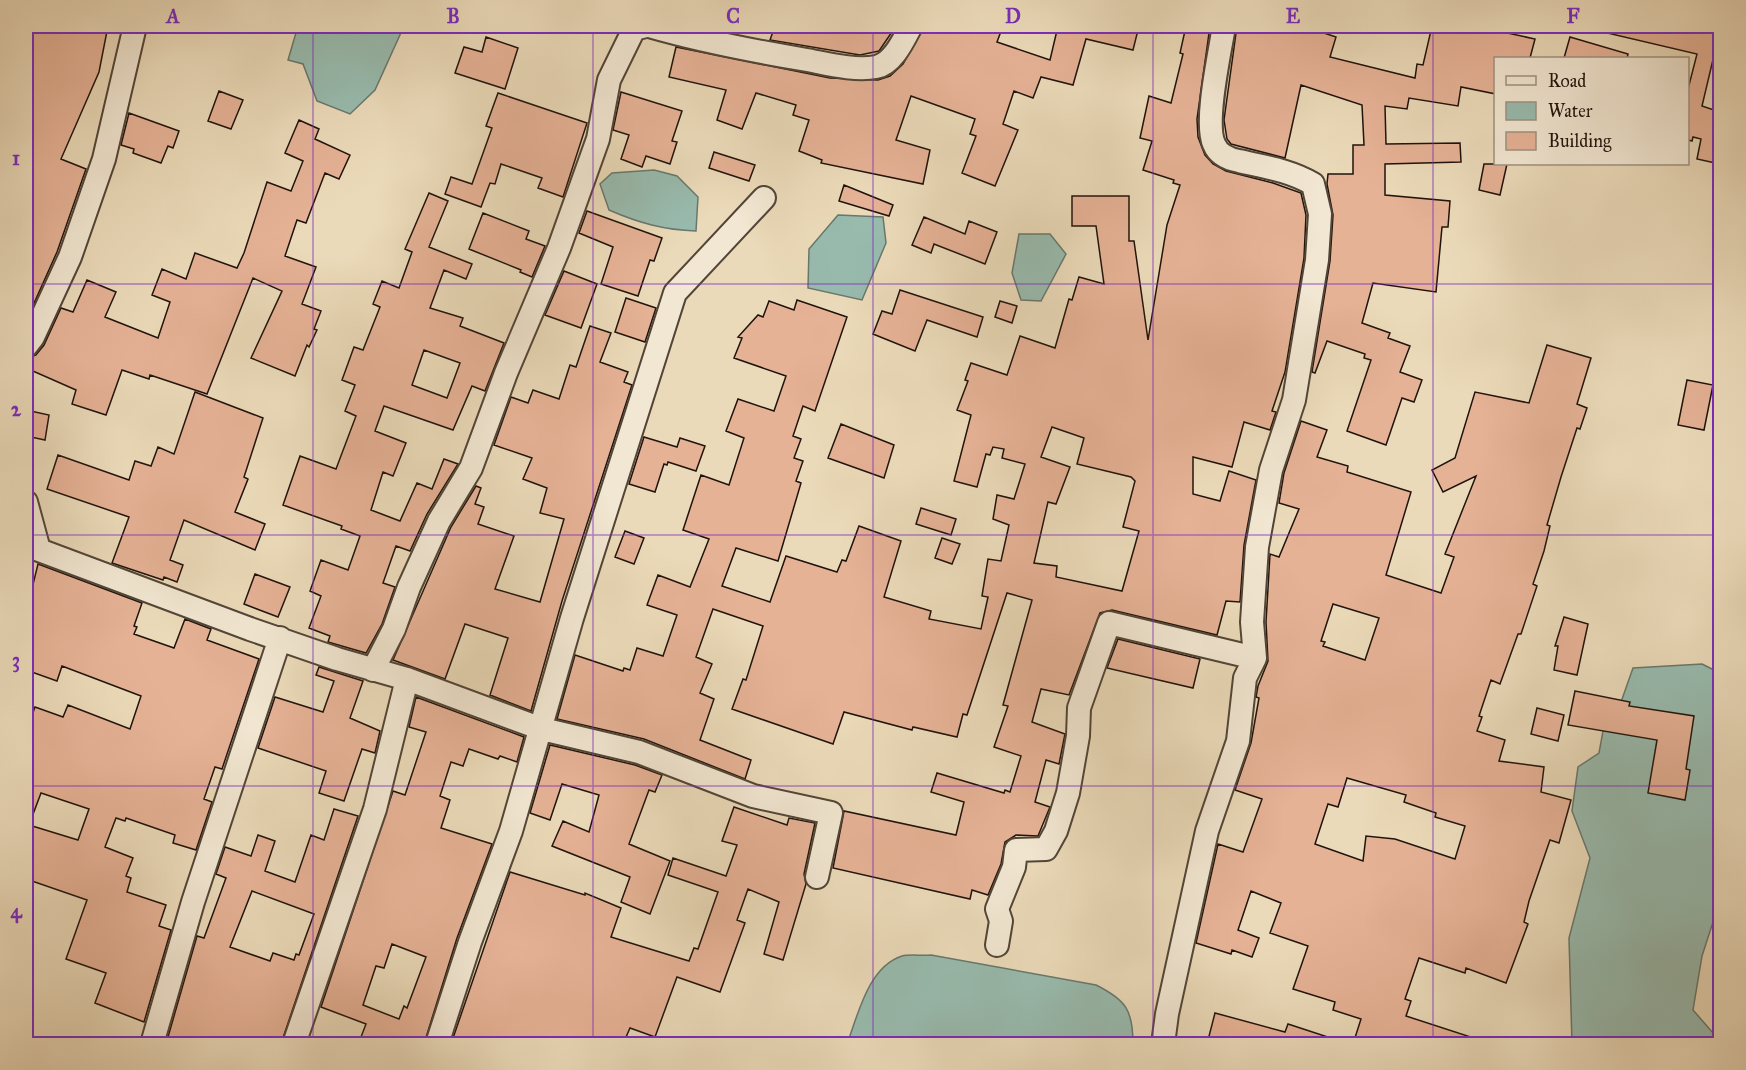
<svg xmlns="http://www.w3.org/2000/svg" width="1746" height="1070" font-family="'IM FELL Great Primer',serif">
	<rect width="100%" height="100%" fill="#ebdab9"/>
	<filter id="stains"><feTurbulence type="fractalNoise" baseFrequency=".00333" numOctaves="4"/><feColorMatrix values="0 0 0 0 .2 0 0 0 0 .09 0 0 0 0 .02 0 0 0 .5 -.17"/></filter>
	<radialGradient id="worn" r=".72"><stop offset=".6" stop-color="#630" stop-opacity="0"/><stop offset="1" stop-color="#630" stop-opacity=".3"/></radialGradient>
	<!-- water -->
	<path fill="#98bbae" stroke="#68786d" stroke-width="1.5" d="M298,26H404L375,90L350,114L317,101L303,64L288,60Z
		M654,170L677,176L698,197L696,231C664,230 639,223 609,210L600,184L612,173Z
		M838,215L883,217L886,243L862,300L808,288L809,249Z
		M1019,234H1050L1066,254L1041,301L1021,300L1012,273Z
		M1702,664L1720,673V863L1715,872V916L1702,956L1693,1010L1720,1041V1044H1572L1569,938L1590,858L1572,811L1578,767L1599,753L1605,720L1621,702L1633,668Z
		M931,955L1096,985C1126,1000 1133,1010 1133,1044H847C858,1015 868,967 902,956C910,954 922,956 931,955Z"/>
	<!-- building -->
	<path fill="#e6b296" stroke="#1f130c" stroke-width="1.5" fill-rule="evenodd" d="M26,26H108L99,72L61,159L86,169L57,252L26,321Z
		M775,26H896L879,51L860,55L770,40Z
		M924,26H1003L997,42L1050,60L1058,26H1139L1133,50L1086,39L1073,85L1041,77L1033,98L1014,91L1003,124L1018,130L995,186L962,173L976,136L970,134L975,119L911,96L896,140L930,150L923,184L821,163L822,160L799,151L809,120L793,115L796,105L756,93L742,129L717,120L726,90L669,77L676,47L830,78L878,80L890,76L903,64Z
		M1186,26H1210L1197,119L1198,137L1205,155L1213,164L1226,171L1273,183L1301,193L1306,215L1304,258L1285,372L1272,411L1276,412L1270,430L1244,422L1232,467L1193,457V494L1220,501L1229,471L1256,480L1244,545L1240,602L1226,601L1217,635L1112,610L1100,613L1069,695L1041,689L1032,722L1065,734L1059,764L1046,760L1035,802L1050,807L1038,836L1016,835L1005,842L1001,864L988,895L972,890L970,899L833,868L844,811L956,835L964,802L931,792L937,773L1004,793L1005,790L1010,792L1021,756L994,747L1008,706L1003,705L1032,600L1007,593L967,715L963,714L957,737L913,727L912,730L844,712L833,744L732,709L743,679L746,680L763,626L713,609L696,657L712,664L700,693L714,699L700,740L751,760L745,779L644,739L557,719L575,655L623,671L624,668L630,670L637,648L663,656L677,615L647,605L658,575L690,587L709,539L683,530L701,475L729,485L744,438L726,431L738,399L774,411L786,376L734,358L742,338L738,337L758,315L763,317L769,301L794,310L797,300L847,317L815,411L803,406L793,436L801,439L794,458L803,461L796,481L801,483L778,561L736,548L722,586L770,602L786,556L837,572L842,560L846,561L859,526L901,541L884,597L931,611L929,619L981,629L988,597L982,596L988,559L1001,561L1009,525L993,519L997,495L1014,499L1025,464L1002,458L1004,449L993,447L990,455L986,454L977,487L954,481L971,415L957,410L968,381L965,380L971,363L1007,375L1020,336L1055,348L1069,299L1072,300L1079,277L1104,284L1096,226H1072V196H1129V241H1134L1148,340L1167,225L1180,185L1173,183L1174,180L1143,170L1152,141L1140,138L1149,96L1171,103L1183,54L1180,53ZM1052,427L1084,438L1077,464L1131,477L1135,481L1123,527L1139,531L1122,591L1056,577L1057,566L1034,563L1048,502L1056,504L1070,467L1041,457Z
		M1237,26H1286L1305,32L1306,27L1336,37L1330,57L1415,78L1417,64L1423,65L1432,26H1475L1535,39L1530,58H1496V94L1461,87L1458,106L1409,98L1407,109L1385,106L1386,144L1460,143L1461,162L1385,164V195L1450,201L1448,227H1442L1436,292L1373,283L1362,323L1390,333L1388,338L1410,346L1400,372L1422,380L1414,402L1402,398L1386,445L1347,431L1371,360L1364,358L1365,354L1327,341L1315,373L1312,372L1330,261L1333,215L1327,184L1328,174H1353V145H1364L1362,105L1301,85L1285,158L1231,144L1227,139L1224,120Z
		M1604,26H1700L1720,30L1702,106L1720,112V164L1697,159L1701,139L1693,137L1692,141L1688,140V89L1697,54L1603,32Z
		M486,37L518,48L505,89L455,73L464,47L482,52Z
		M1570,37L1628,54L1627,58H1564Z
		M219,91L243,100L231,129L208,121Z
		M621,92L682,111L672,141L677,142L670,164L646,156L642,167L621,159L629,135L613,130Z
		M498,93L587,123L563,197L538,188L542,178L501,164L495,184L490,183L481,207L445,194L451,177L472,184L492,128L486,126Z
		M129,113L179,131L173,148L168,146L161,163L133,153L134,149L121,145Z
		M299,120L319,129L315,139L350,155L339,179L325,173L306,223L297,220L285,256L316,267L302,304L321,311L314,329L317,330L309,347L307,345L295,376L251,358L282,291L253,278L207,394L150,375L149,379L122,370L106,415L72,404L76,390L26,368V359L36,355L44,345L61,308L73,312L87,280L116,292L105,317L158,338L170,302L152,295L162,269L186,279L195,253L237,268L244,253L267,182L291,191L303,161L285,153Z
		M714,152L755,165L749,181L709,168Z
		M1484,164H1507L1500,195L1479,190Z
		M844,185L893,205L889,216L839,201Z
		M429,193L448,201L429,247L472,264L466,279L444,270L430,308L463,318L460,326L504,343L485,391L472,386L453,430L384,406L375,431L406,443L393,476L383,472L371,510L400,521L417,483L432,489L444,459L458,464L427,514L410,551L396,546L383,583L395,587L382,624L366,653L328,642L330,636L309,628L321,596L310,591L321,560L348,570L360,536L341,529L342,526L283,505L300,456L336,469L356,416L345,411L355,385L342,380L354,347L363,350L380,307L373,304L382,281L399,288L412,252L405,249ZM424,350L460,363L447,398L412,385Z
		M587,211L662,238L654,261L650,260L638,296L601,284L613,247L579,233Z
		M483,213L529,231L526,239L545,246L532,277L520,272L521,270L469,249Z
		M924,217L965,234L969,221L997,232L985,264L934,244L931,253L912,245Z
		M564,271L597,284L581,328L545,315Z
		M900,290L983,317L977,337L927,320L915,351L873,334L882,311L892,314Z
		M626,298L656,308L645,342L615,332Z
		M1000,301L1017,306L1012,323L995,317Z
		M590,326L611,333L600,362L628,372L624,382L632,385L562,601L531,711L490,695L508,638L465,624L445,679L393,660L451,527L476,486L481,488L475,504L484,507L478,524L514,536L495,589L540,602L564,519L540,513L547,488L523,479L532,458L494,445L511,397L528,403L533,390L559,399L570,365L576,367Z
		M1547,345L1591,358L1577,404L1587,408L1580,429L1577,428L1561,477L1547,525L1550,526L1544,551L1533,584L1537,586L1521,634H1518L1500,684L1491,680L1479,716L1482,717L1477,731L1505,740L1499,761L1544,767L1541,792L1571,800L1559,843L1550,840L1529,901L1524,922L1528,924L1506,983L1466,968L1465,973L1419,958L1405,999L1411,1001L1406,1016L1483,1041V1044H1353L1361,1019L1333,1010L1335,1002L1293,989L1308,946L1270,933L1281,903L1251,891L1238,930L1259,938L1252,957L1232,950L1231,954L1196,943L1218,844L1243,852L1262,799L1235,790L1251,743L1259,698L1256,697L1258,686L1268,661L1266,622L1270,554L1279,557L1299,509L1279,503L1284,473L1301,421L1327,430L1317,457L1348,466L1347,472L1411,492L1386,575L1441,593L1454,557L1445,554L1476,476L1443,492L1432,470L1455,458L1475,392L1529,403ZM1333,604L1379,618L1365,660L1323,646L1325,642L1321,641ZM1347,778L1406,795L1404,802L1436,813L1435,817L1465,826L1455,859L1395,839L1366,836L1363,861L1315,844L1328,804L1338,807Z
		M1687,380L1713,385L1704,430L1678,425Z
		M195,392L263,418L244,477L248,479L235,512L265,524L255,550L184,520L170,560L183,565L177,582L164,577L163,580L112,563L129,517L47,489L58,455L129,480L135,461L151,466L158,447L174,454Z
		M26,410L49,415L45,440L26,436Z
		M841,424L894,445L884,478L828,458Z
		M644,437L677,447L680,438L705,446L696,471L668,462L667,465L664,464L655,492L629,484Z
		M921,508L956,519L951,535L916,524Z
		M625,531L644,538L634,564L615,557Z
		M942,538L960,544L952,564L935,558Z
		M38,564L142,603L134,626L137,627L134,634L174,648L185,619L211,629L207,640L259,659L222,769L215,767L204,799L212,802L196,850L173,843L175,835L126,818L125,821L116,818L105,847L133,858L126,876L131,878L127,892L166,905L159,926L171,930L144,1022L95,1003L106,973L66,959L87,900L26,879V732L35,707L63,717L68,705L130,729L141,696L62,666L57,681L26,670V613ZM41,793L89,809L78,840L29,825Z
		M255,574L290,587L278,617L244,604Z
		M1564,617L1588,624L1577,675L1554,670L1558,646H1555Z
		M1118,639L1200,659L1193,688L1107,668Z
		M319,667L363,681L350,718L380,731L375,753L362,749L344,801L319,793L326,771L258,748L275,697L323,712L334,681L316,675Z
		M1575,691L1630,702L1629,706L1694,716L1686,769L1690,770L1685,800L1648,793L1657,740L1568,725Z
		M416,697L524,737L517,762L500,756L498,759L469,749L463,766L451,762L440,796L450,800L441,828L492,844L457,938L424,1044H380L361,1037L366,1024L321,1007L393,791L405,795L426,732L409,727ZM392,944L426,957L407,1008L404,1006L399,1019L363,1005L376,966L384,968Z
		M1537,708L1564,715L1558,741L1531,734Z
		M550,745L635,765L662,775L655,792L649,790L629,844L670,861L650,914L621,902L630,877L552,846L563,821L589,832L599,795L562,784L550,820L530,813Z
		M734,807L787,825L789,818L815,823L804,874L806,884L783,960L764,954L779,902L748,889L737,920L745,923L720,992L677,977L655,1037L630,1028L623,1044H451L510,872L585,895V893L621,908L611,937L689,961L694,948L698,949L718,892L668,875L673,858L726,876L737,845L722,841Z
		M334,809L358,816L281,1044H166L197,936L204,938L226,878L216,874L225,847L251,856L258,835L275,841L265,871L295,882L311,835L324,840ZM252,891L314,914L299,955L296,954L294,960L273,953L270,961L230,947Z
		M1215,1013L1285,1032L1288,1024L1340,1041V1044H1207Z"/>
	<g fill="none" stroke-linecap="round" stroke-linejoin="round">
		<!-- minor casing -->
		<g stroke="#524537" stroke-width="26">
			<path id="minor" d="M649,26C701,41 753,51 807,60C828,64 855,71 876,67C893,64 904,39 911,26
				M26,346L33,337L70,257L104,159L135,26
				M26,502L39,550L250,629L337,659L407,679L542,729L639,752L753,796L831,813L817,877
				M373,670L394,629L409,587L439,521L471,468L506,373L559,248L598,139L609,80L634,29L646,26
				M997,945L1001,921L997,909L1014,867L1016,850L1046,849L1056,831L1068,793L1078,736L1079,708L1109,623L1255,658
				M152,1044L193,902L280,638
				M294,1044L375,809L407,679
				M437,1044L470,942L511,831L572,618L675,293L764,198
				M1163,1044L1167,1014L1207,831L1238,741L1245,678L1255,658L1252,622L1257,547L1271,470L1294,400L1317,260L1320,214L1313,184C1289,170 1265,167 1239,161C1228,159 1218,154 1214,144C1204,122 1220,52 1224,26"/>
		</g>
		<!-- minor -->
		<use href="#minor" stroke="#f2e7d2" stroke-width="22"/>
	</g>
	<!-- grid -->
	<path fill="none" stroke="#7b2cbf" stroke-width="1.5" stroke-opacity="0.55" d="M313,26V1044M593,26V1044M873,26V1044M1153,26V1044M1433,26V1044M26,284H1720M26,535H1720M26,786H1720"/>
	<!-- margin -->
	<rect width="1746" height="1070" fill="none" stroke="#ebdab9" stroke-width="66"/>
	<!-- legend -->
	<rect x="1494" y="57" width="195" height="108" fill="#f2e7d2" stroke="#9e9283" stroke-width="1.5"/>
	<rect x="1506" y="76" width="30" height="9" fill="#f2e7d2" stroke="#9e9283" stroke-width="1.5"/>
	<text x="1548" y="87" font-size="18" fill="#1f130c">Road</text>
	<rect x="1506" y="102" width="30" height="18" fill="#98bbae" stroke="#9e9283" stroke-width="1.5"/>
	<text x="1548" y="117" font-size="18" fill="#1f130c">Water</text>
	<rect x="1506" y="132" width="30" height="18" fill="#e6b296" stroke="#9e9283" stroke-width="1.5"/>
	<text x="1548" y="147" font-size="18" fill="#1f130c">Building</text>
	<rect x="33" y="33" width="1680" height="1004" fill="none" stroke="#7b2cbf" stroke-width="2"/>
	<g font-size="20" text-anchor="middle" font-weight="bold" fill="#7b2cbf">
		<text x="173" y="23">A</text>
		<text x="453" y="23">B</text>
		<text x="733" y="23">C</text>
		<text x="1013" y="23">D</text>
		<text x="1293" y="23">E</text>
		<text x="1573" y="23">F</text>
		<text x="16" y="165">1</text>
		<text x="16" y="416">2</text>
		<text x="16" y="667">3</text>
		<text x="16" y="918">4</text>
	</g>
	<rect width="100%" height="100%" filter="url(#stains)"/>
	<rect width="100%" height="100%" fill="url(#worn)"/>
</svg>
